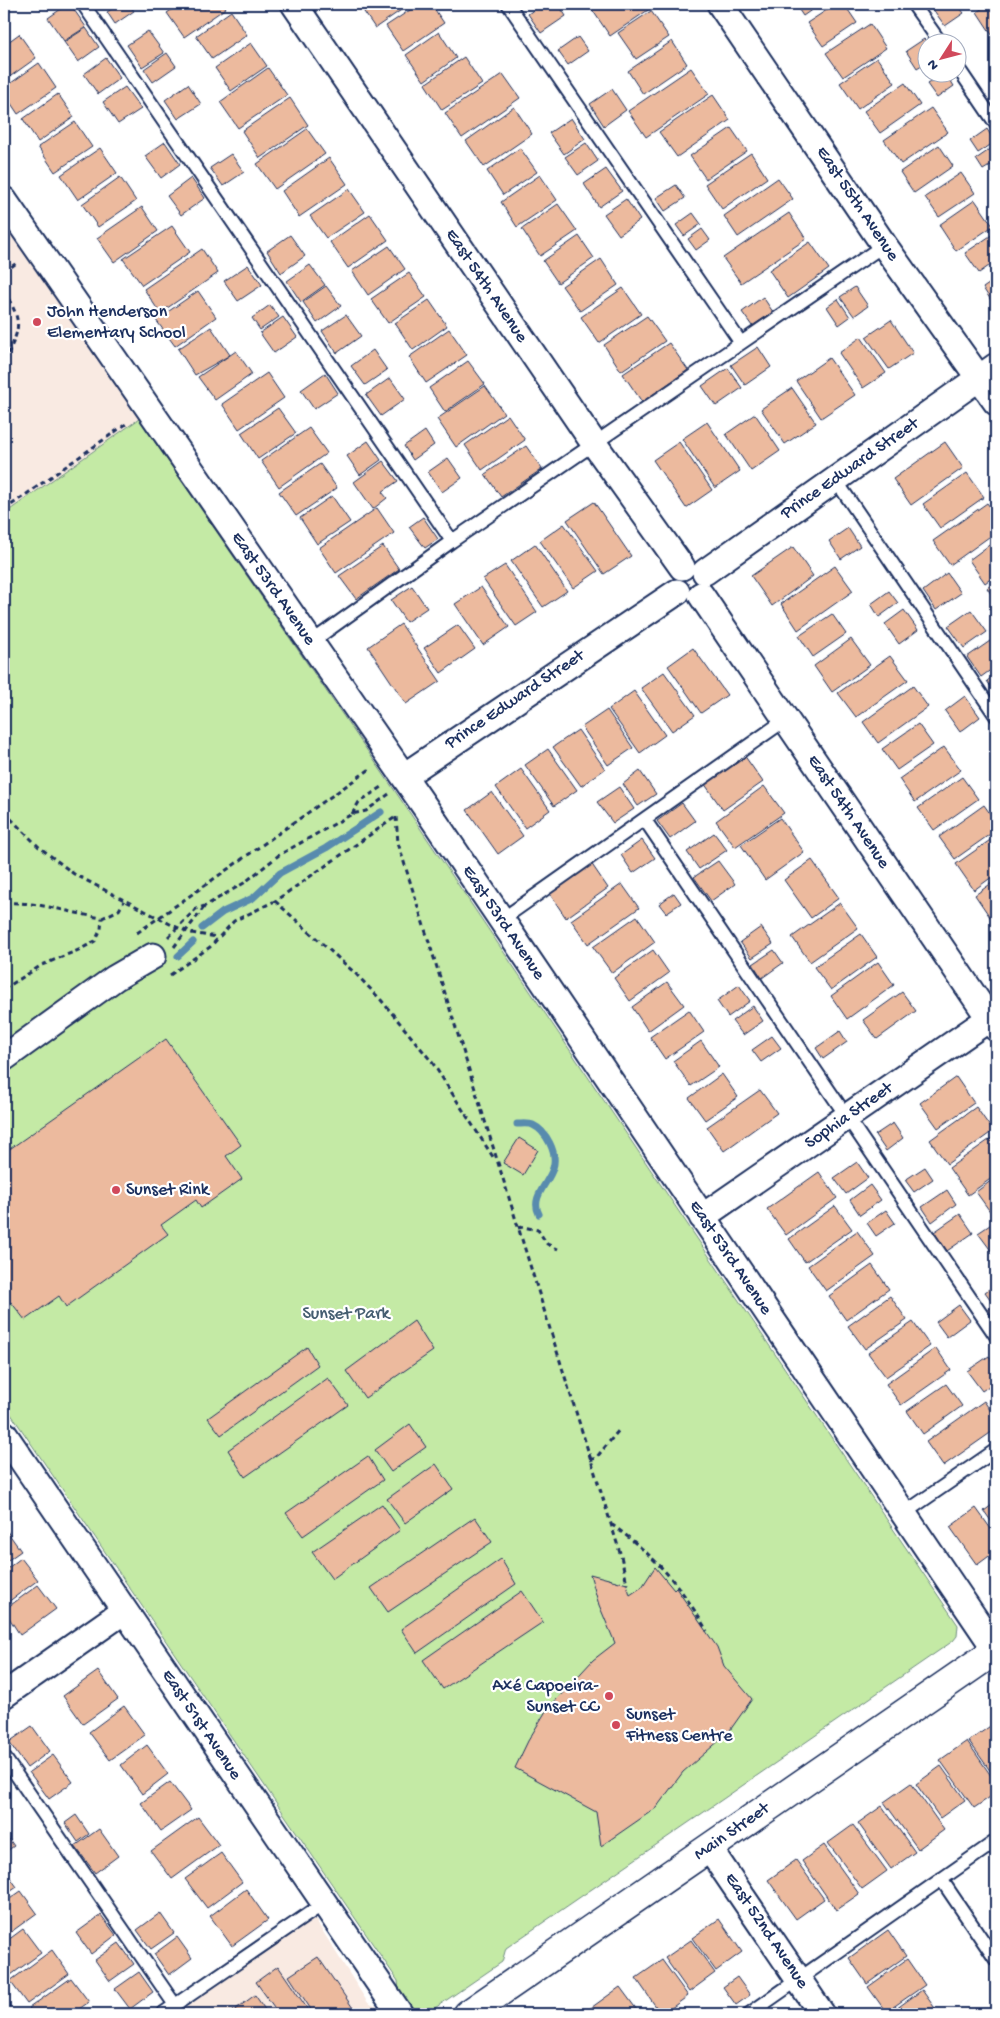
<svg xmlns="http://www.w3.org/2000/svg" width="1000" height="2018" font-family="'Gochi Hand',sans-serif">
	<rect width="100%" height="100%" fill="#fff"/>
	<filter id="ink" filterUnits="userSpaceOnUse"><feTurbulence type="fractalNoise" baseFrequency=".02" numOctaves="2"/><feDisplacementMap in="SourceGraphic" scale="10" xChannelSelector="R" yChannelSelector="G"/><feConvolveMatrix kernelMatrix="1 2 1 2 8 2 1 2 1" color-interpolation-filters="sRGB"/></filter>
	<g filter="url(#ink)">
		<!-- built -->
		<path fill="#f9eae2" d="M4,224L139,419L4,514Z
			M313,1916L368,2003L377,2007L383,2014H173Z"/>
		<!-- green -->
		<path fill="#c4eaa5" stroke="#708c82" d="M139,419L393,788L958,1625L957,1636L953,1641L509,1946L506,1948L502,1962L432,2010L419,2012L410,2009L399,1992L398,1981L4,1404V514Z"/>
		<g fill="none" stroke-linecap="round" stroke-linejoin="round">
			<!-- stream -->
			<path stroke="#598bae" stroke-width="7" d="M202,928L223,912L253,898L280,873L326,848L381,812
				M178,956L193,942
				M517,1124C522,1124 529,1123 533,1125C546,1131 558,1153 553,1168C549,1183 530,1197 539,1214"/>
		</g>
		<!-- building -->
		<path fill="#ecba9e" stroke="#1b2f5e" d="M68,4H70L86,27L64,41L48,18Z
			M119,4H129L134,11L115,24L107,12Z
			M180,4H223L226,8L184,37L167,13Z
			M363,4H410L375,28L360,6Z
			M419,4H431L444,23L403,51L386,26Z
			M542,4H558L566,16L541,33L528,14Z
			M591,4H648L651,8L610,36L589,5Z
			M795,4H820L803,16Z
			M836,4H844L857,23L823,46L807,23Z
			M932,4H957L964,13L945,26L930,5Z
			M988,4H996V41L977,12Z
			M231,11L247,35L212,59L196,36Z
			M651,11L669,37L636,59L618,33Z
			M870,24L886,48L843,77L826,53Z
			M86,28L99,47L78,62L64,42Z
			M148,31L164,53L142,67L127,45Z
			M439,32L456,58L424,81L406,55Z
			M19,34L36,58L4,81V45Z
			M578,37L588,51L568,65L558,51Z
			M924,39L928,43V61L917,68L906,51Z
			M672,41L687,64L643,94L628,71Z
			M251,43L267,66L231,91L215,68Z
			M167,53L176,66L153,82L144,69Z
			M464,57L482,84L442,110L425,84Z
			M106,58L120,78L98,94L84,74Z
			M877,58L895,83L858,109L840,83Z
			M39,63L56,88L18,114L4,93V88Z
			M268,68L287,95L238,128L220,102Z
			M691,68L709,94L646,137L628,111Z
			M945,72L954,86L937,98L927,84Z
			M503,74L520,98L462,138L445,113Z
			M905,83L920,105L880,133L864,111Z
			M188,84L201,104L178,119L165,100Z
			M125,87L141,109L118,124L103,102Z
			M612,89L626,110L604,126L590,104Z
			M58,94L74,117L38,142L23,119Z
			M713,95L730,120L677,157L659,132Z
			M290,98L308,125L260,158L242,131Z
			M514,107L532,134L484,167L466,141Z
			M931,108L948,132L901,164L884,140Z
			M571,118L585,139L564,154L549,133Z
			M75,122L92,147L55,172L38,147Z
			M731,128L747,151L706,179L690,156Z
			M307,129L325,154L275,189L257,164Z
			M987,129L995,142L978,153L970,141Z
			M165,142L180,164L161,178L145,156Z
			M586,143L598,161L578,175L565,157Z
			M939,145L953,166L914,193L900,172Z
			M100,148L117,173L78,200L61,175Z
			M520,148L537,172L503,195L487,171Z
			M992,148L996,154V162L983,170L976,159Z
			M751,153L767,178L722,209L705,184Z
			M231,154L244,172L223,186L210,168Z
			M329,158L347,184L299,217L282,191Z
			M606,169L622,191L599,207L584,184Z
			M961,173L975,193L939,217L925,197Z
			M540,175L557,200L517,227L501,202Z
			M120,177L136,201L98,227L82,204Z
			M191,178L205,198L181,215L167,196Z
			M778,178L793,199L738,237L724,216Z
			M676,185L685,198L665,211L656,198Z
			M349,189L365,212L326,238L310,216Z
			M626,199L640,220L619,235L604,214Z
			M975,200L993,226L956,251L939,225Z
			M558,204L577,231L540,256L522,229Z
			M142,207L158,231L114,262L97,238Z
			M693,213L701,224L684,236L676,225Z
			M789,213L806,239L741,283L723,258Z
			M370,214L388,240L348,268L330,242Z
			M172,226L190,252L142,285L123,259Z
			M702,229L710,240L696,250L688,239Z
			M996,232V261L979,273L965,253Z
			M290,235L305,256L281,273L267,251Z
			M579,236L594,258L558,283L543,261Z
			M810,242L829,269L788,298L769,270Z
			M389,246L405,269L368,295L352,271Z
			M202,249L218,273L160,313L144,289Z
			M601,259L618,285L580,311L562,286Z
			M248,265L262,285L238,301L224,281Z
			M310,265L325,285L301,302L287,281Z
			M409,273L426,297L388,323L371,299Z
			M996,279V308L983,288Z
			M326,286L341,306L317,323L303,302Z
			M855,287L868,306L854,316L840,297Z
			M623,288L641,314L599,343L581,317Z
			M198,291L216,317L175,346L156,320Z
			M763,297L773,312L752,326L742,312Z
			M838,299L850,317L839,325L827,307Z
			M429,300L447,326L413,350L395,323Z
			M270,305L279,317L260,330L252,318Z
			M346,315L361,336L337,353L322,331Z
			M647,316L665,341L621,371L604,345Z
			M283,317L297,337L274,353L260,333Z
			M891,320L913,353L889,369L866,337Z
			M211,327L230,355L195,375L178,349Z
			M449,329L467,355L426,383L409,357Z
			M861,337L886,373L863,388L839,353Z
			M669,343L688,370L642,402L623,374Z
			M758,347L771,367L745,385L731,365Z
			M373,350L387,370L365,385L351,366Z
			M236,351L252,374L215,400L198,377Z
			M829,358L855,395L821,418L796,381Z
			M468,361L485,384L445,412L429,388Z
			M728,368L742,388L716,406L702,386Z
			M267,373L284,398L239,429L222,404Z
			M325,373L338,393L314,409L301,390Z
			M390,378L405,399L381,416L366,395Z
			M485,386L504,413L456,447L437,419Z
			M792,388L816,423L785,444L761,409Z
			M278,408L296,433L258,459L241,433Z
			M755,414L780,451L751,471L726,434Z
			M508,415L525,440L482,470L465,445Z
			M707,422L740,471L715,488L682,439Z
			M309,428L327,453L279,487L261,461Z
			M425,431L434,445L413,460L404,446Z
			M368,441L381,460L360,475L347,456Z
			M679,442L712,490L686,508L653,460Z
			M945,442L963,468L911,505L893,479Z
			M526,446L542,469L501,497L485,474Z
			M448,458L462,478L442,492L428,472Z
			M383,461L398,481L382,492L387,498L373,509L354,482Z
			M320,464L337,488L296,516L279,492Z
			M967,473L984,497L940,528L923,504Z
			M332,496L350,522L317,544L300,518Z
			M594,502L631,556L604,574L567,520Z
			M987,503L996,515V532L950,565L933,541Z
			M377,508L394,533L336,573L319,548Z
			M423,517L438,539L425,548L409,527Z
			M564,524L598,571L573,588L540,541Z
			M848,528L860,546L841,559L829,541Z
			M996,540V575L985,583L969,560Z
			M535,544L567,591L543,607L511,561Z
			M383,546L399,569L356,599L339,576Z
			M793,547L813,576L772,606L751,576Z
			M505,565L537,612L516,626L483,579Z
			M835,566L853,591L798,630L781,604Z
			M947,573L961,593L936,610L923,591Z
			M996,581V601L987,588Z
			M412,586L427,608L406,622L391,600Z
			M481,587L509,627L483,645L455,604Z
			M889,591L898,603L879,617L871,604Z
			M904,610L918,630L899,644L885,624Z
			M971,610L987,632L964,648L948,626Z
			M832,614L846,634L813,657L799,636Z
			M401,624L440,681L406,704L368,647Z
			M458,625L475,649L441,673L424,648Z
			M851,639L870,665L832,692L814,666Z
			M990,641L996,649V666L981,677L967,657Z
			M693,648L727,695L701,713L668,666Z
			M890,656L908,680L856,717L838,693Z
			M664,672L695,715L672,731L641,688Z
			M996,674V694L987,681Z
			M913,686L928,707L878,743L863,722Z
			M634,691L665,735L640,753L609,709Z
			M965,696L980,717L960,732L945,711Z
			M607,710L633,748L608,765L582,727Z
			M918,724L933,745L897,770L882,749Z
			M578,730L605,769L581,786L553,747Z
			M944,747L961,770L915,802L899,779Z
			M548,749L577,790L554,806L525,765Z
			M744,755L763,782L723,810L704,783Z
			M521,769L550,810L525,828L496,787Z
			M640,771L656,794L638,806L623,784Z
			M962,777L978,799L934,830L918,808Z
			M764,786L784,813L735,847L716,821Z
			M619,787L634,809L613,823L597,802Z
			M492,792L523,836L498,854L467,810Z
			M682,803L695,821L670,839L657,821Z
			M984,805L996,822V830L955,859L939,837Z
			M780,818L804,852L765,880L741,845Z
			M714,833L727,850L699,869L687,852Z
			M996,836V874L974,890L956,864Z
			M642,840L655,858L633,873L621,855Z
			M812,860L839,898L811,918L784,880Z
			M718,861L735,884L711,901L694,877Z
			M591,863L608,888L566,918L549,893Z
			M996,880V917L992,920L975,895Z
			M622,884L639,908L588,944L571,920Z
			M674,893L681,903L666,913L659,904Z
			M840,903L858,928L810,962L792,937Z
			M637,916L655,942L612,973L593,947Z
			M761,927L773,944L752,958L740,942Z
			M861,934L877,957L831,990L814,967Z
			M653,950L669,973L630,1001L614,978Z
			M774,950L783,963L762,978L753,964Z
			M878,962L894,985L847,1019L831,996Z
			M667,982L684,1005L648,1031L632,1007Z
			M739,985L750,1001L728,1017L717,1001Z
			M902,992L916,1011L877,1039L863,1020Z
			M753,1006L763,1021L743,1035L732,1021Z
			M689,1010L704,1032L665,1059L650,1037Z
			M840,1031L847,1042L823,1059L816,1048Z
			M772,1036L781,1048L761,1062L752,1050Z
			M166,1039L241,1145L226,1156L242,1179L201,1208L196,1200L161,1225L168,1234L66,1307L59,1296L25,1320L11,1302L4,1307V1153Z
			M701,1041L719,1067L691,1086L673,1061Z
			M722,1074L738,1097L705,1120L689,1098Z
			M956,1077L974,1103L938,1128L920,1103Z
			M760,1090L777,1113L724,1151L707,1127Z
			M976,1107L993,1131L947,1164L930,1140Z
			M893,1123L903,1138L886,1151L875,1135Z
			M996,1135V1175L968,1195L949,1168Z
			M519,1138L538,1150L523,1175L503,1163Z
			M857,1162L868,1178L846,1194L834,1178Z
			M925,1167L933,1179L914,1192L905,1180Z
			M819,1172L837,1198L786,1235L767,1209Z
			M996,1177V1216L994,1217L976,1192Z
			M870,1185L881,1200L860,1215L850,1200Z
			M947,1190L956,1204L932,1222L922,1207Z
			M835,1206L852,1229L805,1262L789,1239Z
			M886,1210L895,1223L876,1236L867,1223Z
			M960,1214L973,1233L947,1251L934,1232Z
			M996,1221V1255L995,1256L978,1233Z
			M857,1231L875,1256L826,1291L808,1266Z
			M872,1265L889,1289L846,1320L829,1296Z
			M996,1284V1300L993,1303L985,1292Z
			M890,1296L907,1320L865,1349L848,1326Z
			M996,1304V1321L988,1310Z
			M959,1305L970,1320L947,1337L936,1322Z
			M414,1321L433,1351L365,1398L346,1371Z
			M913,1322L930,1346L886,1377L868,1353Z
			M307,1347L318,1365L221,1435L208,1418Z
			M936,1348L951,1370L901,1405L886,1384Z
			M989,1356L996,1367V1381L982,1391L967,1371Z
			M328,1378L348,1405L245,1477L228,1450Z
			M946,1384L962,1406L923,1434L907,1411Z
			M984,1401L996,1419V1429L943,1466L926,1442Z
			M410,1424L426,1447L391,1472L375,1450Z
			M368,1456L383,1480L303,1536L286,1513Z
			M436,1464L453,1489L405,1523L387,1499Z
			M996,1502V1528L984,1511Z
			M382,1504L400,1530L332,1579L312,1552Z
			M976,1508L996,1536V1551L977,1565L950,1527Z
			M475,1517L492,1542L388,1612L371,1588Z
			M4,1527L21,1551L4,1563Z
			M21,1558L38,1580L4,1605V1571Z
			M501,1559L516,1584L417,1653L401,1629Z
			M655,1567L674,1590L676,1588L717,1647L724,1666L752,1699L728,1733L683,1772L656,1808L601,1846L596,1812L515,1768L528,1741L546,1711L593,1660L615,1643L599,1605L590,1574L627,1584L630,1595L642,1587Z
			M38,1585L56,1609L20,1635L4,1610Z
			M522,1591L543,1622L443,1689L423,1660Z
			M98,1671L118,1699L83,1724L63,1696Z
			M124,1706L145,1735L110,1760L89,1732Z
			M996,1722V1779L969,1741Z
			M32,1726L50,1751L27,1768L9,1742Z
			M967,1741L996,1783V1793L974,1808L940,1760Z
			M147,1745L168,1774L142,1794L121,1765Z
			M53,1755L73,1782L49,1799L29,1772Z
			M941,1766L965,1800L940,1818L916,1784Z
			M170,1782L191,1810L161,1831L141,1803Z
			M911,1783L944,1830L918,1849L884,1802Z
			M882,1806L915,1852L891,1869L858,1823Z
			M76,1815L89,1834L78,1842L65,1823Z
			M198,1817L219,1845L172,1879L151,1851Z
			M853,1825L887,1871L862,1889L828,1843Z
			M99,1829L118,1856L95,1873L75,1846Z
			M4,1832L14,1846L4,1853Z
			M824,1845L859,1894L836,1910L802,1861Z
			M221,1853L242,1882L207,1908L185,1879Z
			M796,1860L824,1899L796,1919L768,1880Z
			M4,1869L17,1887L4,1896Z
			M246,1889L268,1920L232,1946L210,1916Z
			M21,1891L37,1913L4,1937V1903Z
			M160,1913L174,1933L151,1949L137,1930Z
			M101,1915L116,1935L91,1954L76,1933Z
			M719,1919L742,1952L716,1971L692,1938Z
			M23,1929L41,1953L4,1980V1943Z
			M888,1930L906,1956L867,1984L849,1958Z
			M177,1937L192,1958L169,1975L154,1954Z
			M691,1940L715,1973L689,1992L665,1958Z
			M119,1943L134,1964L110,1981L95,1960Z
			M52,1950L69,1974L27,2004L10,1981Z
			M318,1957L357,2014H314L289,1976Z
			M907,1959L925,1985L886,2012L868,1987Z
			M662,1960L688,1996L663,2014H661L636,1978Z
			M278,1966L311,2014H279L256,1982Z
			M139,1972L153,1992L130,2009L115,1989Z
			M737,1977L750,1995L736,2005L723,1987Z
			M71,1978L89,2002L72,2014H34L29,2008Z
			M620,1987L640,2014H591L588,2010Z
			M922,1990L939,2014H889Z
			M255,1995L268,2014H233L232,2012Z"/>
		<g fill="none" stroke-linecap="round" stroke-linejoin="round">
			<!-- lane casing -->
			<g stroke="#1b2f5e" stroke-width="16">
				<path id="lane" d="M83,4L452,541
					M508,4L741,343
					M913,4L940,42
					M958,68L996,124
					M835,479L996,716
					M310,643L452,541L884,245
					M645,820L996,1336
					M501,920L785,720
					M903,1514L996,1450
					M4,1757L175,2005
					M941,1879L996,1960
					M162,2014L323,1904
					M749,2014L996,1841"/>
			</g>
			<!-- street casing -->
			<g stroke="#1b2f5e" stroke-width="29">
				<path id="street" d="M294,4L595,445L682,567
					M720,4L884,245L996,402
					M4,200L425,807L996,1650
					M705,572L996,366
					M701,595L996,1028
					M404,776L677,592
					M4,1058L115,978L153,956
					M702,1217L996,1014
					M4,1434L400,2014
					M4,1695L124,1611
					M709,1848L822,2014"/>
			</g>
			<!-- secondary casing -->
			<g stroke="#1b2f5e" stroke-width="31">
				<path id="secondary" d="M468,2014L996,1650"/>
			</g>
			<!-- path -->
			<path stroke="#1b2f5e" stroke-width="3" stroke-dasharray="5 4" stroke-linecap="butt" d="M4,272L18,262
				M4,291C25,326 19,328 4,363
				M4,510L126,424
				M4,812L39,847L74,874L172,925L191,933L217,937
				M352,814L359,802L382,787
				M396,817L398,843L621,1556L627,1584
				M275,901L356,974L381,1000L432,1062L495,1160
				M4,903C38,901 69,913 102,918L119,910L124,901
				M137,933L370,769
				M168,937L196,909L205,906L244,883L279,855L352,814L366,811L389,794
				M174,947L205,906
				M170,975L210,947L234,921L275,901L397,816
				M4,989L42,965L81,949L95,941L101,929L102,918
				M518,1228L523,1227L538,1230L547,1244L558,1249
				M590,1460L596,1458L619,1430
				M611,1524C655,1556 680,1584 707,1631"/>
			<!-- lane -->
			<use href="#lane" stroke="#fff" stroke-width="12"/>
			<!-- street -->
			<use href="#street" stroke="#fff" stroke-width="25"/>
			<!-- secondary -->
			<use href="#secondary" stroke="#fff" stroke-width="28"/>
		</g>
	</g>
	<!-- markers -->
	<g fill="#d1495b" stroke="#fff" stroke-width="2">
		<circle cx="37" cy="322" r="5"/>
		<circle cx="116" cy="1190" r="5"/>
		<circle cx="609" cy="1696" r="5"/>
		<circle cx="616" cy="1725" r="5"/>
	</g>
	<g text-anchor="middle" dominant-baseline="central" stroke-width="4.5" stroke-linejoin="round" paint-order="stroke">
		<!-- street labels -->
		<g font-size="18" fill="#1b2f5e" stroke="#fff">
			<text transform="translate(857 204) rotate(56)">East 55th Avenue</text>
			<text transform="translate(486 286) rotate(56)">East 54th Avenue</text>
			<text transform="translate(850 469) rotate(-35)">Prince Edward Street</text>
			<text transform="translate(273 589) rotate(55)">East 53rd Avenue</text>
			<text transform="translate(515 700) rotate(-34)">Prince Edward Street</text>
			<text transform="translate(848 812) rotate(56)">East 54th Avenue</text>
			<text transform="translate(503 923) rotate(56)">East 53rd Avenue</text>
			<text transform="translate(849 1116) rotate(-35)">Sophia Street</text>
			<text transform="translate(730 1258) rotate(56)">East 53rd Avenue</text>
			<text transform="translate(201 1725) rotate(56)">East 51st Avenue</text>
			<text transform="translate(732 1832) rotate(-35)">Main Street</text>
			<text transform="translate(766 1931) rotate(56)">East 52nd Avenue</text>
		</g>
		<!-- poi labels -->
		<g font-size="18" fill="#1b2f5e" stroke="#fff" text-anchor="start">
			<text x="47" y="312">John Henderson<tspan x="47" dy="21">Elementary School</tspan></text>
			<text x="126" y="1190">Sunset Rink</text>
			<text x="599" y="1686" text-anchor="end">Axé Capoeira-<tspan x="599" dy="21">Sunset CC</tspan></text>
			<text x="626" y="1715">Sunset<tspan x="626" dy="21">Fitness Centre</tspan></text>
		</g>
		<!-- park labels -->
		<g font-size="18" fill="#455e70" stroke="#fff">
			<text x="346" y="1314">Sunset Park</text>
		</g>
	</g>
	<!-- margin -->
	<rect width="1000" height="2018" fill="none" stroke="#fff" stroke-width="20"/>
	<rect x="10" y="10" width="980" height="1998" fill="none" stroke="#1b2f5e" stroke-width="2" filter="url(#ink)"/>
	<!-- north arrow -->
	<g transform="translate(942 58) rotate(234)"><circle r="24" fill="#ffffff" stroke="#a4acbf"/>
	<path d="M0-4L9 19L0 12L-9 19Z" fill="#d1495b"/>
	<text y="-8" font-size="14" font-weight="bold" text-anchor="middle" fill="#1b2f5e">N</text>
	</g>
</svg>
